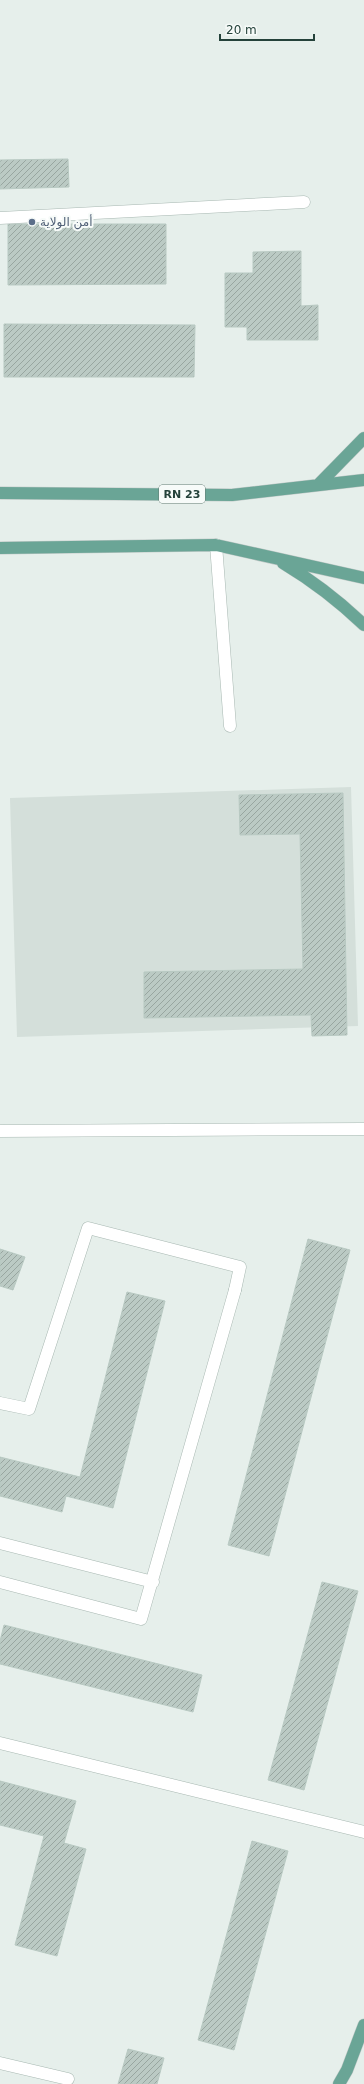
<svg xmlns="http://www.w3.org/2000/svg" width="364" height="2084" font-family="'DejaVu Sans','Noto Naskh Arabic',sans-serif">
	<defs>
		<pattern id="building-hatch" width="6" height="6" patternUnits="userSpaceOnUse"><rect width="6" height="6" fill="#bbcac4"/><path d="M-1 1l2-2M0 6l6-6M5 7l2-2" fill="none" stroke="#98a6a0"/></pattern>
	</defs>
	<rect width="100%" height="100%" fill="#e6efeb"/>
	<!-- built -->
	<path fill="#d4dfda" d="M351,787L358,1026L17,1037L10,798Z"/>
	<!-- building -->
	<path fill="url(#building-hatch)" stroke="#b8c9c2" d="M68,159L69,187L0,189V160Z
		M8,224H166V284L8,285Z
		M301,251V306L318,305V340H247V327H225V273H253V252Z
		M4,324L195,325L194,377H4Z
		M343,793L347,1035L312,1036L311,1015L144,1018V972L303,969L300,834L240,835L239,795Z
		M308,1239L350,1250L269,1556L228,1545Z
		M0,1249L25,1257L13,1290L0,1286Z
		M127,1292L165,1301L113,1508L66,1496L62,1512L0,1496V1457L80,1477Z
		M322,1582L358,1591L304,1790L268,1780Z
		M4,1625L202,1675L193,1712L0,1664V1641Z
		M0,1781L76,1801L64,1843L86,1849L57,1956L15,1945L44,1836L0,1825Z
		M252,1841L288,1851L234,2050L198,2040Z
		M128,2049L164,2058L157,2084H118Z"/>
	<g fill="none" stroke-linecap="round" stroke-linejoin="round">
		<!-- lane casing -->
		<g stroke="#a8b8b2" stroke-width="13">
			<path id="lane" d="M0,218L304,202
				M216,545L230,726
				M0,1403L29,1409L88,1228L240,1267L235,1290"/>
		</g>
		<!-- street casing -->
		<g stroke="#a8b8b2" stroke-width="13">
			<path id="street" d="M0,1131L364,1129
				M0,1543L153,1582
				M0,1582L141,1619L235,1290
				M0,1743L364,1832
				M0,2063L68,2079"/>
		</g>
		<!-- primary casing -->
		<g stroke="#c2cac8" stroke-width="13">
			<path id="primary" d="M319,484L364,438
				M0,493L232,495L364,480
				M0,548L216,545L364,578
				M283,563C313,581 339,601 364,625
				M339,2084L347,2070L364,2025"/>
		</g>
		<!-- lane -->
		<use href="#lane" stroke="#fff" stroke-width="12"/>
		<!-- street -->
		<use href="#street" stroke="#fff" stroke-width="12"/>
		<!-- primary -->
		<use href="#primary" stroke="#6aa596" stroke-width="12"/>
	</g>
	<!-- markers -->
	<circle fill="#5c6f8a" stroke="#f7fbf9" stroke-width="1.5" cx="32" cy="222" r="4"/>
	<g text-anchor="middle" dominant-baseline="central" stroke-width="4" stroke-linejoin="round" paint-order="stroke">
		<!-- shield labels -->
		<rect fill="#f7fbf9" stroke="#637a73" stroke-width="1" x="159" y="485" width="46" height="18" rx="3"/>
		<g font-size="11" font-weight="bold" fill="#24423a">
			<text x="182" y="494">RN 23</text>
		</g>
		<!-- service labels -->
		<g font-size="12" fill="#4e5e75" stroke="#f7fbf9" text-anchor="start">
			<text x="40" y="222">أمن الولاية</text>
		</g>
	</g>
	<!-- scale -->
	<path d="M220 34v6h94v-6" fill="none" stroke="#24423a" stroke-width="2"/>
	<text x="226" y="34" font-size="12" fill="#24423a" stroke="#f7fbf9" stroke-width="3" paint-order="stroke">20 m</text>
</svg>
